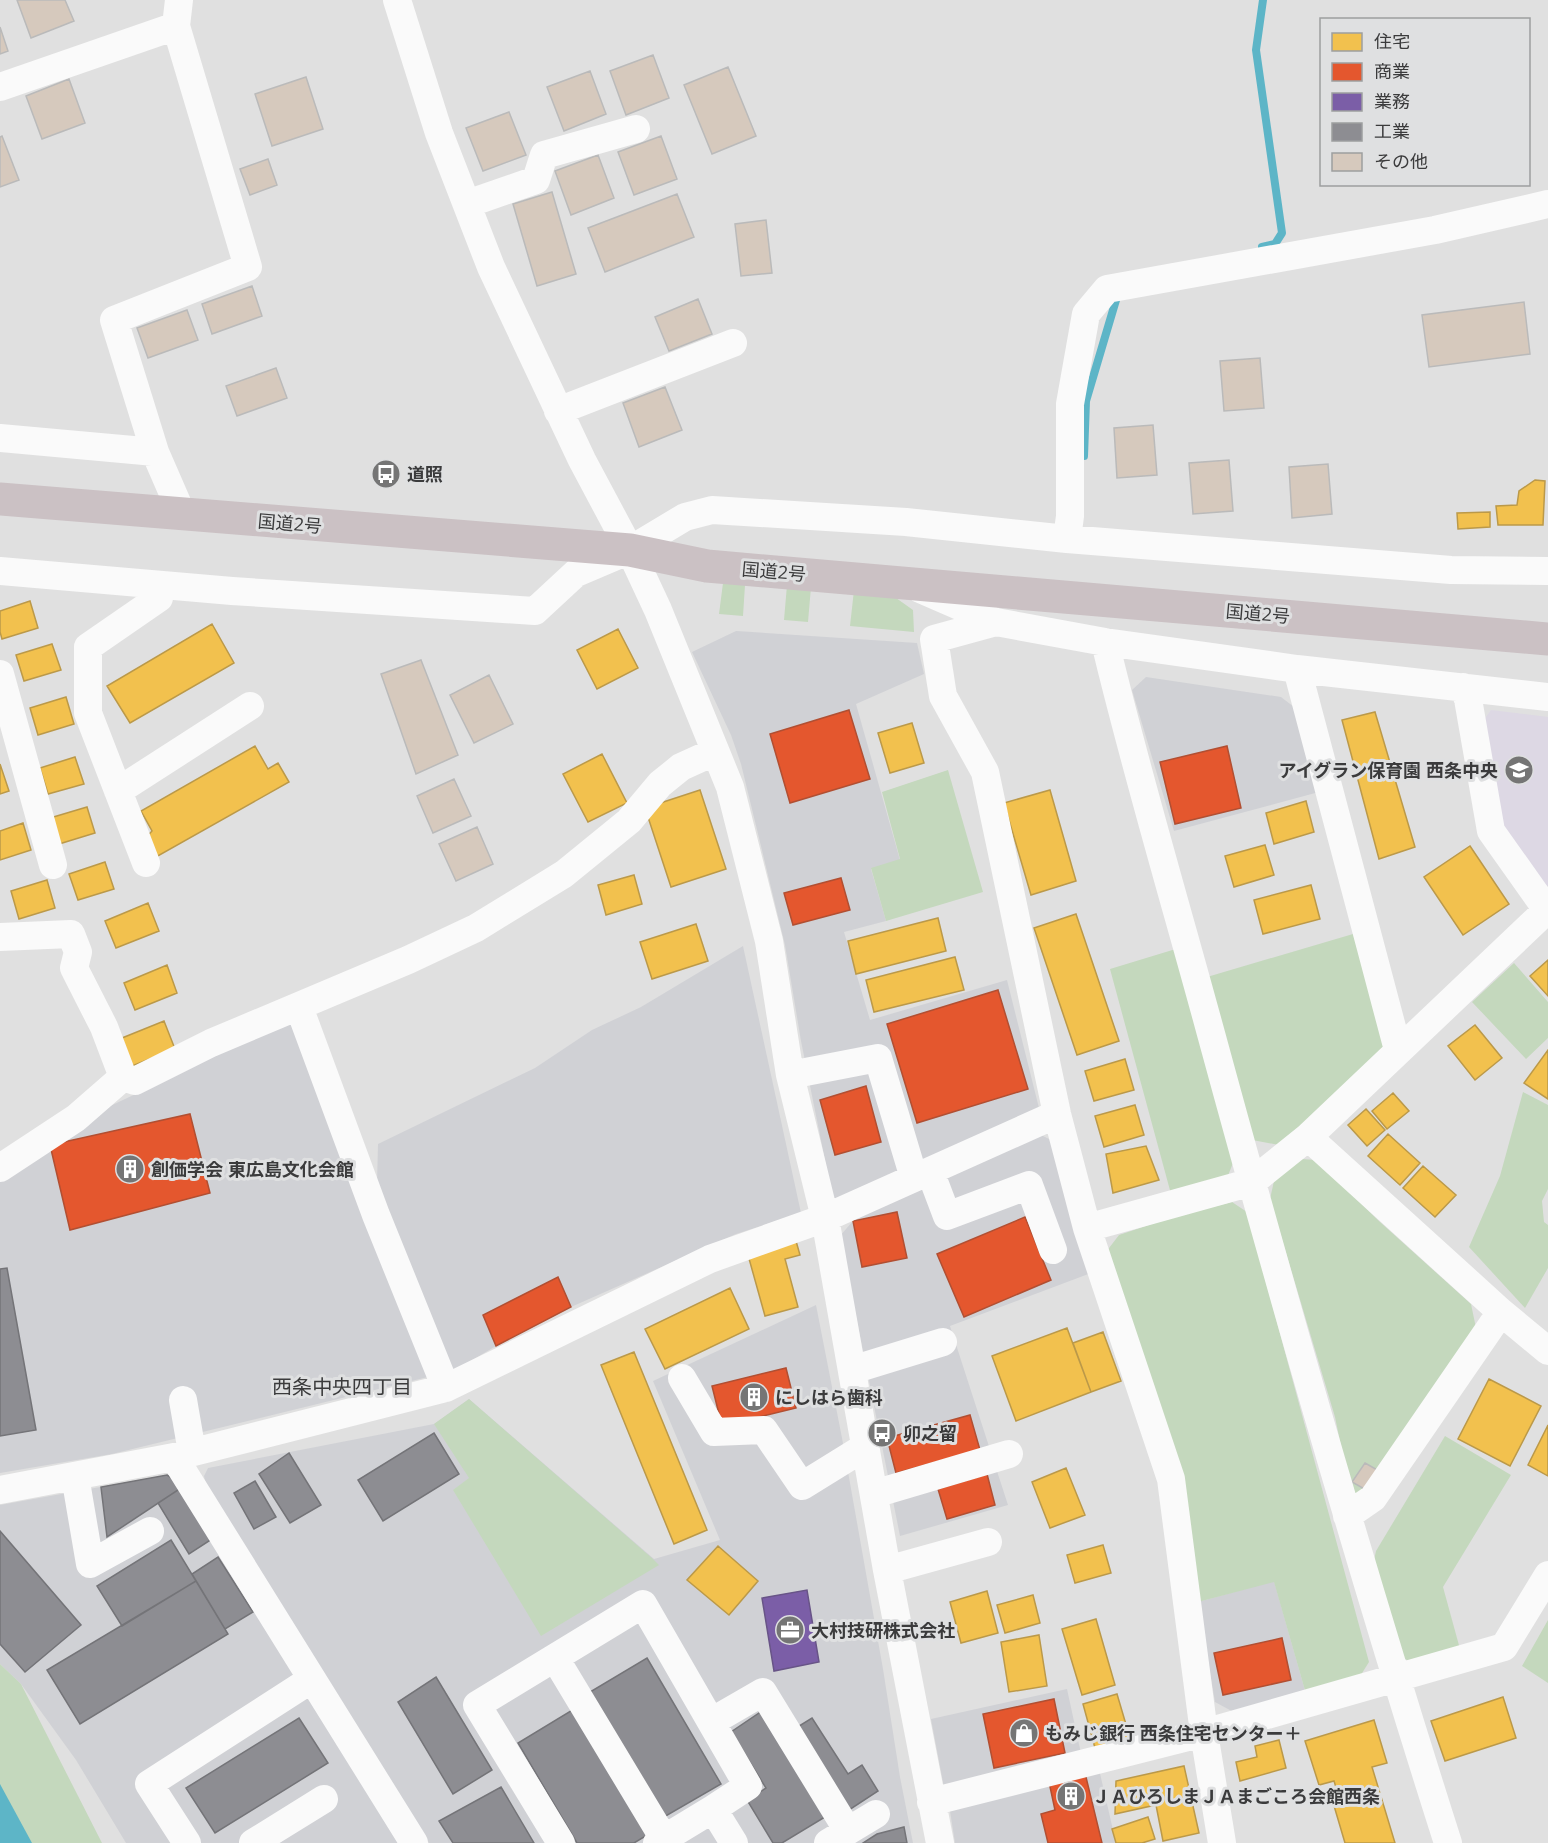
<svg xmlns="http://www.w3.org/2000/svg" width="1548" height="1843" font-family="'Open Sans','Noto Sans JP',sans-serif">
	<rect width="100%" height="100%" fill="#e0e0e0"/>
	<!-- built -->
	<path fill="#d0d1d5" d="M736,631L917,643L924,674L856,704L900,860L871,869L886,921L844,932L870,1020L1007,980L1039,1108L833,1200L801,1041L785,945L741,764L731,735L692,652Z
		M1146,677L1281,697L1294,707L1319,792L1174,831L1132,690Z
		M743,946L801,1213L736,1234L571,1307L496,1346L452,1372L377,1184L378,1144L535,1068L592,1030L641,1007Z
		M291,1020L432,1376L112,1454L0,1473V1177L104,1109Z
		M1039,1134L1051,1140L1091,1273L950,1326L1008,1505L900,1536L840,1236L858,1215Z
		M816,1305L842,1438L883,1669L900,1777L913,1843H429L207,1490L204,1476L208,1468L434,1424L469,1399L654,1559L720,1540L653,1381Z
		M167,1475L177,1481L398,1843H126L76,1760L21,1684L0,1664V1505Z
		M1274,1581L1306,1694L1239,1715L1215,1702L1198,1602Z
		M1067,1689L1082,1758L945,1793L931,1719Z
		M1099,1769L1116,1843H955L950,1811Z"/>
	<!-- education -->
	<path fill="#ddd8e4" d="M1491,710L1548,717V886L1540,885L1497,819L1483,721Z"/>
	<!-- green -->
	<path fill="#c4d8bd" d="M723,583L745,585L743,616L719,614Z
		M787,585L811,587L808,622L784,620Z
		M854,590L889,593L913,610L914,632L850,626Z
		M948,770L983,892L886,921L871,868L900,859L882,792Z
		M1353,934L1385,1040L1383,1052L1279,1145L1252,1140L1207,977Z
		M1179,948L1235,1158L1227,1178L1171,1194L1110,969Z
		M1514,963L1548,1002V1038L1526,1059L1472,1002Z
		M1523,1092L1548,1105V1189L1542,1201L1544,1222L1548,1225V1268L1525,1308L1469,1247L1500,1176Z
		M1301,1159L1316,1160L1380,1222L1471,1304L1476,1328L1368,1491L1351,1495L1335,1417L1270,1199L1274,1181Z
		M1232,1202L1247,1212L1369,1662L1359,1678L1306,1694L1274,1582L1198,1602L1106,1252L1119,1235L1173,1217Z
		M469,1399L653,1559L659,1565L541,1636L453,1490L469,1478L434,1424Z
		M1445,1436L1511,1475L1443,1587L1460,1649L1414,1664L1400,1656L1373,1565L1376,1551Z
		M1548,1620V1683L1522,1666Z
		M0,1664L21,1684L102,1843H0Z"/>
	<!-- water -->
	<path fill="#5db5c7" d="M0,1784L32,1843H0Z"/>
	<!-- homes -->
	<path fill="#f2c14e" stroke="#bb9949" stroke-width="1.5" d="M1535,480L1545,481L1543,525H1498L1496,506L1517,505L1519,491Z
		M1490,512V527L1458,529L1457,513Z
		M30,601L38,628L2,639L0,632V611Z
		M212,624L234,663L130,723L107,686Z
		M618,629L638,668L597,689L577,650Z
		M52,644L61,670L24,681L16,655Z
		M66,697L74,724L38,735L30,708Z
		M1375,712L1415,847L1379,859L1342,720Z
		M912,723L924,763L890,773L878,733Z
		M255,746L268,769L278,763L289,782L156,857L145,839L152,831L141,811Z
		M602,754L627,803L588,822L563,774Z
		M75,757L84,784L48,794L40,768Z
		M0,764L9,791L0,794Z
		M700,790L726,869L671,887L645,808Z
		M1050,790L1076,881L1031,895L1004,803Z
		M1306,801L1314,832L1274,844L1266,813Z
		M87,807L95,833L59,844L50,818Z
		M23,823L31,850L0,860V831Z
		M1265,845L1274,875L1234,887L1225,856Z
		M1470,846L1509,904L1463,935L1424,877Z
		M105,862L114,889L78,900L69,874Z
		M634,875L642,904L606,915L598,885Z
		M47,880L55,908L19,919L11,891Z
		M1311,885L1320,919L1263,934L1254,900Z
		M148,903L159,931L116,948L105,921Z
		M1076,914L1119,1041L1077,1055L1034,928Z
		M938,918L946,951L856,974L848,941Z
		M696,924L708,961L652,979L640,942Z
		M955,957L964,990L874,1012L866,980Z
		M1548,960V996L1530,976Z
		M167,965L177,993L135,1010L124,983Z
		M164,1021L175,1049L132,1066L122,1038Z
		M1475,1025L1502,1058L1475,1080L1448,1046Z
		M1548,1050V1099L1524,1083Z
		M1125,1059L1134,1090L1094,1101L1085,1071Z
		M1393,1093L1409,1111L1387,1129L1372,1111Z
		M1135,1105L1144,1135L1104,1147L1095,1116Z
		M1366,1109L1385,1130L1367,1146L1348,1125Z
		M1388,1134L1420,1163L1400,1185L1368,1156Z
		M1146,1146L1159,1180L1113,1193L1106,1154Z
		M1423,1166L1456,1195L1435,1217L1403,1188Z
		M796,1241L800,1255L785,1259L798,1307L765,1316L748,1255Z
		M730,1288L749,1329L665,1369L645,1329Z
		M1067,1328L1091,1392L1016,1421L992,1356Z
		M1103,1332L1121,1381L1091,1392L1073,1343Z
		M634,1352L707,1530L674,1544L601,1365Z
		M1489,1379L1541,1406L1510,1466L1458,1439Z
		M1548,1425V1476L1528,1465Z
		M1066,1468L1085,1515L1050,1528L1032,1482Z
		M1103,1545L1111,1573L1075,1583L1067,1555Z
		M718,1546L758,1581L729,1615L687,1580Z
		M987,1591L998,1633L961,1643L950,1602Z
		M1033,1595L1040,1623L1005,1633L997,1605Z
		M1096,1619L1115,1685L1082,1695L1062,1629Z
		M1039,1635L1047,1686L1009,1692L1001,1642Z
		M1117,1694L1130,1738L1095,1748L1083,1704Z
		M1503,1697L1516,1738L1445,1761L1431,1721Z
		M1374,1720L1387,1763L1372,1767L1395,1843H1345L1332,1799L1339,1797L1334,1781L1319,1785L1305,1741Z
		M1279,1740L1286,1768L1240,1781L1236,1762L1257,1757L1255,1746Z
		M1184,1766L1199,1833L1163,1841L1156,1805L1115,1814L1116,1781Z
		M1148,1817L1155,1839L1142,1843H1116L1112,1829Z"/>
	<!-- shops -->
	<path fill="#e4572e" stroke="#b14f32" stroke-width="1.5" d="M849,710L870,779L790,803L770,734Z
		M1227,746L1241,808L1175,824L1160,762Z
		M841,878L850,910L793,925L784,893Z
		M998,990L1028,1089L917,1123L887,1024Z
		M866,1086L881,1142L835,1155L820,1100Z
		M190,1114L210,1193L70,1230L50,1145Z
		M897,1212L907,1258L862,1267L853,1221Z
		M1025,1217L1051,1280L964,1317L937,1254Z
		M558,1277L571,1307L496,1346L483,1315Z
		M786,1368L796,1408L722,1426L712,1386Z
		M970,1415L980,1450L896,1473L887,1438Z
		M987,1474L995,1505L947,1519L938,1489Z
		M1282,1638L1291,1680L1223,1695L1214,1653Z
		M1054,1699L1065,1753L994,1768L983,1714Z
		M1085,1773L1102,1843H1048L1041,1814L1055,1810L1049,1782Z"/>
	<!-- offices -->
	<path fill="#7b5ea7" stroke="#685487" stroke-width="1.5" d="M807,1590L819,1662L774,1671L762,1598Z"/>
	<!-- industry -->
	<path fill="#8d8d92" stroke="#747478" stroke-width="1.5" d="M7,1268L36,1430L0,1436V1269Z
		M434,1433L459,1474L383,1521L358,1480Z
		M289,1453L321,1505L290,1523L259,1474Z
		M167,1475L177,1481L181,1488L107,1537L101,1487Z
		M255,1481L276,1517L254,1529L234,1493Z
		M181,1488L212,1539L189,1554L158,1503Z
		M0,1531L81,1625L25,1672L0,1644Z
		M171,1540L196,1581L122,1626L97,1586Z
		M218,1557L253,1612L225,1629L192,1574Z
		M196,1581L228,1634L80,1724L47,1670Z
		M647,1658L721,1784L664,1817L590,1692Z
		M436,1677L492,1770L453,1794L398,1702Z
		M574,1709L649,1834L634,1843H577L518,1743Z
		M765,1709L830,1814L782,1843H773L747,1800L766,1788L731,1732Z
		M299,1718L328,1763L215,1833L186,1788Z
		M812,1718L848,1774L862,1765L878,1791L843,1814L791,1731Z
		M501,1787L534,1843H453L439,1821Z
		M904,1827L907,1843H863L877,1834Z"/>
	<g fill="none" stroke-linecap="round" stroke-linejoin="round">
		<!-- stream -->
		<path stroke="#5db5c7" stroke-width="8" d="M1262,247L1275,244L1282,233L1256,50L1263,0
			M1084,456L1086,401L1116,300"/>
	</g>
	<!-- building -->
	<path fill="#d6c9bd" stroke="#bababa" stroke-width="1.5" d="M17,0H65L74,21L31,38Z
		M0,27L8,51L0,54Z
		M653,55L669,98L626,115L610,71Z
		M728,67L756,136L712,154L684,85Z
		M590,71L606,114L564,131L547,87Z
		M306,77L323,129L272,146L255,94Z
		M69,79L85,123L42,139L26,96Z
		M509,112L526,155L483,171L466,128Z
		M2,136L19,180L0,187V137Z
		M661,136L677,179L634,195L618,152Z
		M598,155L614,198L571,215L555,171Z
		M268,159L277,185L250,195L240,169Z
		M552,192L576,274L537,286L513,204Z
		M677,194L694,237L605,272L588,228Z
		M766,220L772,273L741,276L735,224Z
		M252,286L262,316L212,334L202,304Z
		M698,299L712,334L669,351L655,317Z
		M1524,302L1530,354L1429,367L1422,315Z
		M187,310L198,340L148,358L137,328Z
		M1260,358L1264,408L1224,411L1220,361Z
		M276,368L287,398L237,416L226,386Z
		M665,387L682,430L639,447L623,403Z
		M1153,425L1157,475L1117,478L1114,428Z
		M1229,460L1233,511L1193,514L1189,463Z
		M1328,464L1332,514L1292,518L1289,467Z
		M421,660L458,755L416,774L381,674Z
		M489,675L513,724L474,743L450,695Z
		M454,779L471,816L433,833L417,796Z
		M477,827L493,864L456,881L439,844Z
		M1365,1463L1381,1472L1368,1491L1352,1482Z"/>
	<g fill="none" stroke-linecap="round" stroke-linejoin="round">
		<!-- minor -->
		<path stroke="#fafafa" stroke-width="28" d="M397,0L439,133L491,267L582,460L630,550L658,610L730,787L769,941L790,1075L825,1218L887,1570L940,1843
			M0,87L176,26L179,0
			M467,204L536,180L544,155L636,129
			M558,411L733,343
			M0,438L155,452L182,514
			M155,452L114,320L248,267L176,26
			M1067,539L1070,516V404L1086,314L1107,289L1435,230L1548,204
			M0,571L232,591L535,611L576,573L630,550L685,517L712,510L906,522L1067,539L1451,570L1548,571
			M920,589L996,622L1105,642L1297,669L1548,697
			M996,622L934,639L943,696L985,772L1057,1114L1087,1228L1171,1479L1204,1733L1222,1843
			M1105,642C1136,772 1175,901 1210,1030C1284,1302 1362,1574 1448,1843
			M1297,669L1398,1050
			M0,674L53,865
			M1463,687L1468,699L1491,831L1547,910
			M118,791L250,706
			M146,863L88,713V647L159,598
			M0,937L71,934L78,952L74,968L104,1027L123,1077L135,1081L211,1043L408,960L476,928L564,874L629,821L660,784L681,767L714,752
			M299,1007L376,1215L446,1388
			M790,1075L878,1058L914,1178
			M1308,1137L1501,1312L1548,1351
			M0,1168L76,1118L123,1077
			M930,1171L947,1216L1029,1185L1053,1250
			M1087,1228L1252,1182L1308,1137L1548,909
			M852,1370L943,1342
			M682,1378L714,1432L764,1430L802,1486L865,1447
			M183,1400L192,1452
			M174,1457L414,1843
			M75,1476L90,1564L150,1531
			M0,1490L174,1457L446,1388L710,1259L825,1218L1057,1114
			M874,1494L1009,1454
			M1347,1516L1373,1498L1501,1312
			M887,1570L988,1542
			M555,1658L664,1839
			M711,1722L763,1692L848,1831
			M931,1802L1204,1733L1504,1647L1548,1575
			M187,1843L149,1784L312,1679
			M253,1843L324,1799
			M561,1843L477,1705L643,1604L748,1786L713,1809L734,1843
			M657,1843L713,1809
			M828,1843L876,1814"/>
		<!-- highway -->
		<path stroke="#cbc1c4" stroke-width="33" d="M0,499L630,550L707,566L1548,639"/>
	</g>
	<!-- icons -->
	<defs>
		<g id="bus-disc" transform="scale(1.5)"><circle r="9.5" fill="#757575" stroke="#dfe0e1"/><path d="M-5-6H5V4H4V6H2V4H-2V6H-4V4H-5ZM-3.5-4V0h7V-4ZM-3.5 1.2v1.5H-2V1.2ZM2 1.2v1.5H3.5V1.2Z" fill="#fff"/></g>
		<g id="school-disc" transform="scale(1.5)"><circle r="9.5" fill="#757575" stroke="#dfe0e1"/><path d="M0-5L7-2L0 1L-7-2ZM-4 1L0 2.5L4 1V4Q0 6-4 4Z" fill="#fff"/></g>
		<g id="building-disc" transform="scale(1.5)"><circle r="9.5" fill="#757575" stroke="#dfe0e1"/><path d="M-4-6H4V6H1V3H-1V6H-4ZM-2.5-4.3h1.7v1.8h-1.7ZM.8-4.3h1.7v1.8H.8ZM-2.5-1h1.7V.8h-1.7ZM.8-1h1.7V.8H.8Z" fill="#fff"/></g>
		<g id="office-disc" transform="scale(1.5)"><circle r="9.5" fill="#757575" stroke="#dfe0e1"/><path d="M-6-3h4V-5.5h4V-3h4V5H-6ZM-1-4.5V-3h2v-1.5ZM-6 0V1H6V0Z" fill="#fff"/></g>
		<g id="shop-disc" transform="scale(1.5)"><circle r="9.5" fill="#757575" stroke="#dfe0e1"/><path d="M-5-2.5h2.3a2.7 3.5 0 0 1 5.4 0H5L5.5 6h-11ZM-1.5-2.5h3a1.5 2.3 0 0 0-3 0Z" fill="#fff"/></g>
	</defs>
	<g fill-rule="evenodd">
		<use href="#bus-disc" x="386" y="474"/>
		<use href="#school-disc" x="1519" y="770"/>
		<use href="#building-disc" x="130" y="1169"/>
		<use href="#building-disc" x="754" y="1397"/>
		<use href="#bus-disc" x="882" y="1433"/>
		<use href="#office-disc" x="790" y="1630"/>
		<use href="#shop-disc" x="1024" y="1733"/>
		<use href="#building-disc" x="1071" y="1796"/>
	</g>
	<g text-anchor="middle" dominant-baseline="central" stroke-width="6" stroke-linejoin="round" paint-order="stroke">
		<!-- poi labels -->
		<g font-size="18" font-weight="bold" fill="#3b3b3c" stroke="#dfe0e1" text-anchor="start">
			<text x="407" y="474">道照</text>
			<text x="1498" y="770" text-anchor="end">アイグラン保育園 西条中央</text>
			<text x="151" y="1169">創価学会 東広島文化会館</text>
			<text x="775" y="1397">にしはら歯科</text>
			<text x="903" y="1433">卯之留</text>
			<text x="811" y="1630">大村技研株式会社</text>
			<text x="1045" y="1733">もみじ銀行 西条住宅センター＋</text>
			<text x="1092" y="1796">ＪＡひろしまＪＡまごころ会館西条</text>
		</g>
		<!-- street labels -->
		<g font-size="18" fill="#3b3b3c" stroke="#dfe0e1">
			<text transform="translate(290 523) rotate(5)">国道2号</text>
			<text transform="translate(774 571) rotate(5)">国道2号</text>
			<text transform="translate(1258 613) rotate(5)">国道2号</text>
		</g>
		<!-- neighbourhood labels -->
		<g font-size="20" fill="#3b3b3c" stroke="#dfe0e1">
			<text x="342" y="1386">西条中央四丁目</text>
		</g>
	</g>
	<!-- legend -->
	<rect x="1320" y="18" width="210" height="168" fill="#dfe0e1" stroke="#9d9e9f" stroke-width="1.5"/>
	<rect x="1332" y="33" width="30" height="18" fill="#f2c14e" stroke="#9d9e9f" stroke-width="1.5"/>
	<text x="1374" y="48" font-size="18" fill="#3b3b3c">住宅</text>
	<rect x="1332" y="63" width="30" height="18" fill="#e4572e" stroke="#9d9e9f" stroke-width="1.5"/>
	<text x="1374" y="78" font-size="18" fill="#3b3b3c">商業</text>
	<rect x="1332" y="93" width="30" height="18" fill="#7b5ea7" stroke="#9d9e9f" stroke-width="1.5"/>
	<text x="1374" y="108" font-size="18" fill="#3b3b3c">業務</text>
	<rect x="1332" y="123" width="30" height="18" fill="#8d8d92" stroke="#9d9e9f" stroke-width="1.5"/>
	<text x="1374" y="138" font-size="18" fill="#3b3b3c">工業</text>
	<rect x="1332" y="153" width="30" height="18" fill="#d6c9bd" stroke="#9d9e9f" stroke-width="1.5"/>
	<text x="1374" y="168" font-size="18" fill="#3b3b3c">その他</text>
</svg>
